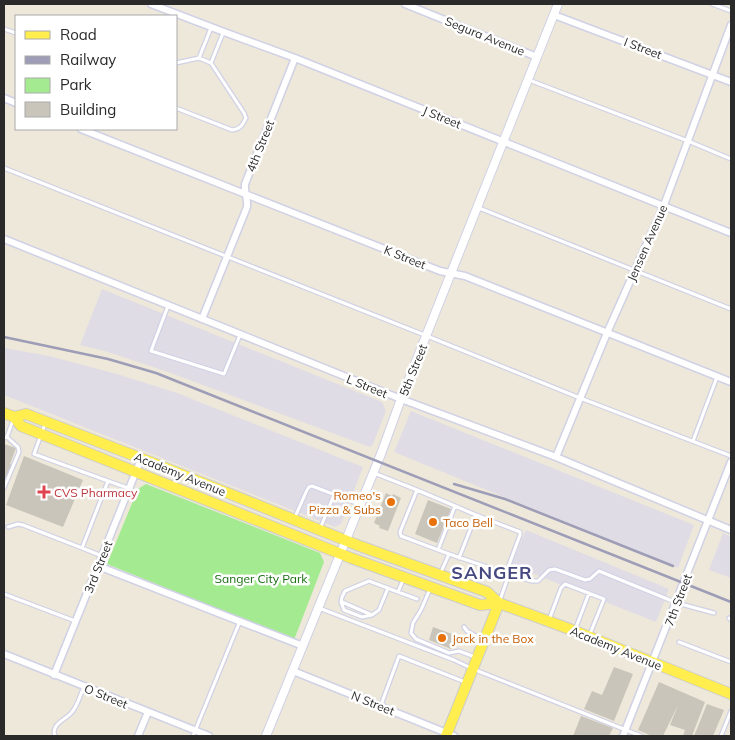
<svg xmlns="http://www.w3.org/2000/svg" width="735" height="740" font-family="Mulish,sans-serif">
	<rect width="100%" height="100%" fill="#eee8da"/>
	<!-- industrial -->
	<path fill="#e0dce5" d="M102,289L382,402L386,411L373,444L370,447L168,372L108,352L80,345Z
		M4,348L49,356L117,374L177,393L363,467L341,524L335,527L4,395Z
		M411,411L694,525L678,568L394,452Z
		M526,530L669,589L656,622L511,565Z
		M723,533L731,537V578L709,570Z"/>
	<!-- green -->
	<path fill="#a3ea91" d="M146,484L320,553L324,562L294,640L107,564L138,489Z"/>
	<!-- building -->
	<path fill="#c9c5ba" d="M4,444L16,448L10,464L13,465L4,486Z
		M24,456L83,480L63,527L6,505Z
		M386,493L392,496L393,494L401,498L388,531L379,528L380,526L374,523Z
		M428,500L451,509L437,543L415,534Z
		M433,627L455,635L451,649L429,640Z
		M614,667L633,674L614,721L584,709L592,691L602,695Z
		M659,682L705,702L692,736H683L685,730L670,725L678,705L663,736H652L638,730Z
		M707,704L724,710L713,736H694Z
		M581,716L613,728L609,736H573Z"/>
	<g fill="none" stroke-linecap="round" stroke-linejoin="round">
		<!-- service casing -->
		<g stroke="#d0d1e5" stroke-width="5.5">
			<path id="service" d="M712,4L731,11
				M4,29L16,33
				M199,58L211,28
				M176,63L199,58L211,63L244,113L246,118C242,125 241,129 232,130L176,108
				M211,63L223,33
				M529,80L688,141L731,159
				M4,168L427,336L580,398L731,456
				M479,208L731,309
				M168,306L151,351L224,374L240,335
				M4,438L7,437L13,420
				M693,441L717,377
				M374,473L417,490L400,532L401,536L449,554L441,572
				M108,481L128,488
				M4,488L19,452L18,447L7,437
				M417,490L455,506
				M476,515L520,532V535L506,573
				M295,517L307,490L309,487L312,486L359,504
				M8,527L18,524L23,525L82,548L108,481L34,454L45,424
				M320,529L334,495
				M82,548L102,556
				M438,550L455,506L476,515L459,558
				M449,554L508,574
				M388,588L379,610L372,615L362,617L344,610L341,602L342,597L345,591L369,581L398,592L403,580
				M430,589L421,610L413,623L411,633L416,639L449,653L459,651L475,657
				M398,592L417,599
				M4,594L75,621
				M500,600L509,574L532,581H538L549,570L555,569L585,580L590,579L599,571L677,603L714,613
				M342,602L372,615
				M319,608L454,660L473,669L641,736
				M729,618L731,620
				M549,620L561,588L565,584L604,599L590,634
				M464,627L467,631L481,639
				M575,630L589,593
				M679,642L731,662
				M381,705L399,656L465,682
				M55,736C50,724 67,719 72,712C78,705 80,695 84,687
				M193,736L240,621
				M721,736L731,711"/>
		</g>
		<!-- minor casing -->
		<g stroke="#d0d1e5" stroke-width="9">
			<path id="minor" d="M151,4L224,32L295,58L731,233
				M405,4L537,57
				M554,15L731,82
				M4,98L16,103
				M81,129L440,271L465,276L731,382
				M4,239L401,399L556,457L731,530
				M202,319L247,207C248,199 244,192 245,184L295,58
				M556,457L607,333L664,205L731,25
				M98,566L303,646
				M4,654L209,736
				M293,671L454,736
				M54,675L141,459
				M138,736L148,712
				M623,736L731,462"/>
		</g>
		<!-- tertiary casing -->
		<g stroke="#d0d1e5" stroke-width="10">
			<path id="tertiary" d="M266,736L381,454L401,399L558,4"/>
		</g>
		<!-- primary casing -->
		<g stroke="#ccc" stroke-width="12">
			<path id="primary" d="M4,413L14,417L21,426L351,558L480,605L499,603
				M14,417L26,414L156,464L357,545L487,592L499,603L575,631L731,694
				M446,736L499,603"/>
		</g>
		<!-- service -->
		<use href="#service" stroke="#fff" stroke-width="3"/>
		<!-- minor -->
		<use href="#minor" stroke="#fff" stroke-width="6"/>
		<!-- tertiary -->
		<use href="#tertiary" stroke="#fff" stroke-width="8"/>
		<!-- primary -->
		<use href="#primary" stroke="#ffee4e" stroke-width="10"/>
		<!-- rail -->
		<path stroke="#9d9db7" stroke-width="2.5" d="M4,337L108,359L156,373L731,602
			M454,484L505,499L673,566"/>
	</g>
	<!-- markers -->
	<path fill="#e0444e" stroke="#fff" stroke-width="2" d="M41.5 484.5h5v5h5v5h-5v5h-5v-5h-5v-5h5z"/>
	<g fill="#e8710a" stroke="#fff" stroke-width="2">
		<circle cx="391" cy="502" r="5"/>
		<circle cx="433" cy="522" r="5"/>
		<circle cx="442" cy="638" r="5"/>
	</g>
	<g text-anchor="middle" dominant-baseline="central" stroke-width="5" stroke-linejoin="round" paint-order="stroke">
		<!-- street labels -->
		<g font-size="12" fill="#2a2a2a" stroke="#fff">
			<text transform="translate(485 36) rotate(22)">Segura Avenue</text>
			<text transform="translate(643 48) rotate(21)">I Street</text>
			<text transform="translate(442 117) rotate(22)">J Street</text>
			<text transform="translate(260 146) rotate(-68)">4th Street</text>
			<text transform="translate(647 243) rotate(-66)">Jensen Avenue</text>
			<text transform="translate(405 257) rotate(22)">K Street</text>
			<text transform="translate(413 370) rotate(-68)">5th Street</text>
			<text transform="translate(367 386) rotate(22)">L Street</text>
			<text transform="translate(180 474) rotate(22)">Academy Avenue</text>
			<text transform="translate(98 567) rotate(-68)">3rd Street</text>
			<text transform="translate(678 600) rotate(-69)">7th Street</text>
			<text transform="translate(616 648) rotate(22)">Academy Avenue</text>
			<text transform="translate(106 696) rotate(22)">O Street</text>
			<text transform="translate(373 703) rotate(22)">N Street</text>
		</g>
		<!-- health labels -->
		<g font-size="12" fill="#be3a42" stroke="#fff" text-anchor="start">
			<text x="54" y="492">CVS Pharmacy</text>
		</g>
		<!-- food labels -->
		<g font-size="12" fill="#c56008" stroke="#fff" text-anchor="start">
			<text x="381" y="495" text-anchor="end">Romeo's<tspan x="381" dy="14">Pizza &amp; Subs</tspan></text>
			<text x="443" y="522">Taco Bell</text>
			<text x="452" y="638">Jack in the Box</text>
		</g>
		<!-- park labels -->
		<g font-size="12" fill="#196f12" stroke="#fff">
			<text x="261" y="578">Sanger City Park</text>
		</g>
		<!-- district labels -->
		<g font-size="18" font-weight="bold" letter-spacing="1" fill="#464880" stroke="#fff">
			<text x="492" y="572">SANGER</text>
		</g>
	</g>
	<!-- border -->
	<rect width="735" height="740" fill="none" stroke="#2a2a2a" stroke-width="10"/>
	<!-- legend -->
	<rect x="15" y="15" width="162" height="115" fill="#ffffff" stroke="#aaaaaa"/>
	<rect x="25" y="31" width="25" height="8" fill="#ffee4e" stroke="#aaaaaa"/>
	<text x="60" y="40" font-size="15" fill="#2a2a2a">Road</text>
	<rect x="25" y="56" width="25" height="8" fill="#9d9db7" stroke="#aaaaaa"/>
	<text x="60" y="65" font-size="15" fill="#2a2a2a">Railway</text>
	<rect x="25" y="78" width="25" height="15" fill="#a3ea91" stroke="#aaaaaa"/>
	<text x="60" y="90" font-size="15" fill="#2a2a2a">Park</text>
	<rect x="25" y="102" width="25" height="15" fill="#c9c5ba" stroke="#aaaaaa"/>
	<text x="60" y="115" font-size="15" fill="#2a2a2a">Building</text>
</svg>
